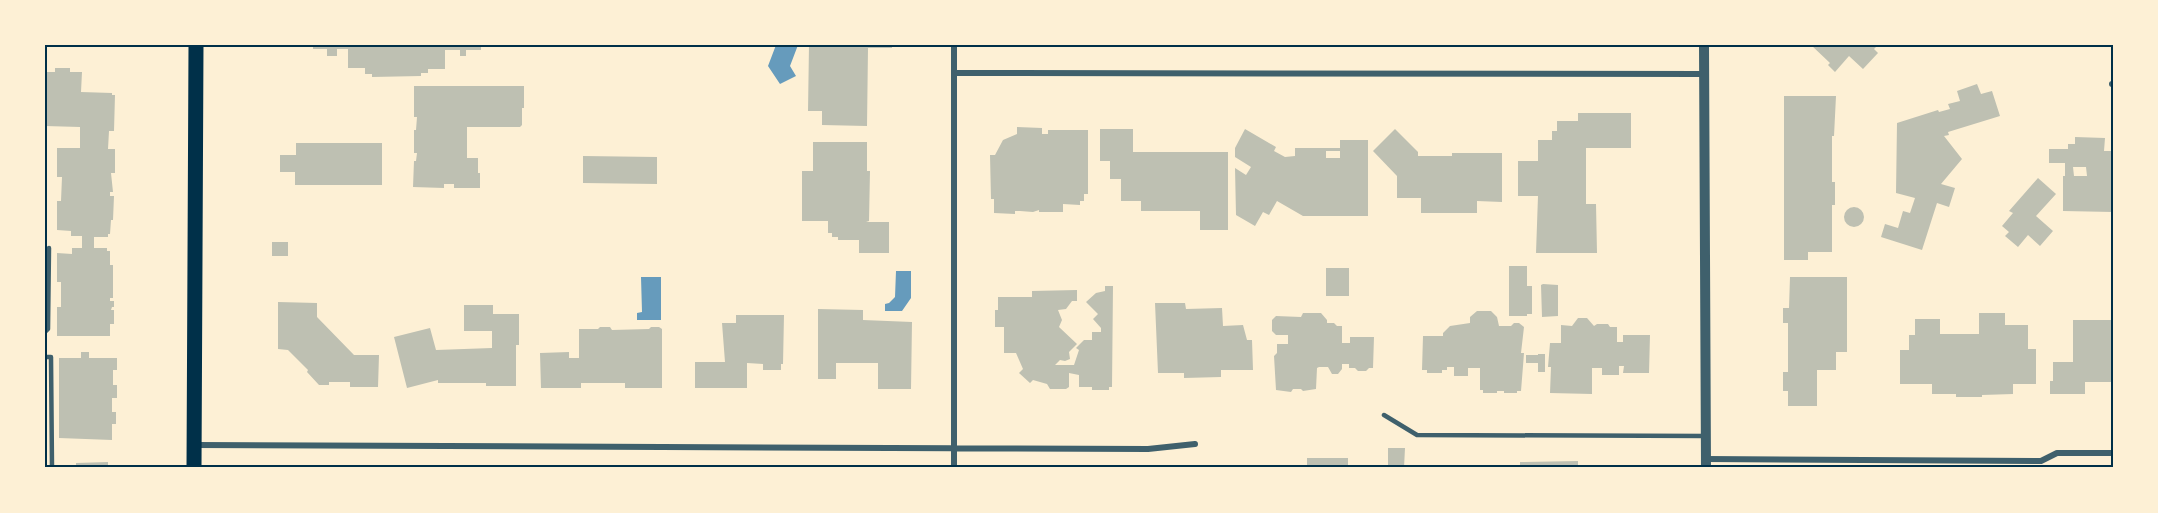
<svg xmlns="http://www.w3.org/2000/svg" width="2158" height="513" font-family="'Source Serif 4',serif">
	<rect width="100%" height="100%" fill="#fdf0d5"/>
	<!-- water -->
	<path fill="#669bbc" d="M776,45H798L790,66L796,76L780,84L768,66Z
		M896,271H911V298L902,311H885V304L889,303L895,297Z
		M641,277H661V320H637V313L642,312Z"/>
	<!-- building -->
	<path fill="#bec0b2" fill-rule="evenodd" d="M313,45H481V50H466V56H460V50H445V69H428V73H421V76L372,77V74H365V68H348V49H337V56H327V49H313Z
		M809,45H892V48H868L867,126L822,125V111H808Z
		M1811,45H1878L1874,49L1878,53L1863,69L1849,56L1835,72L1828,65L1830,63Z
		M55,68H70V72H82L81,92L112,93V95H115L114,131H109L108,149H115V173H111L113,192H110V196H114L113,220H111L110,234H108V237H94V248H107V251H110V265H113V298H110V301H114V307H112L111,310H114V324H110V336H57V307H61V282H57V253L72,254V248H82V236H71V231L57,230V201H61L62,177H57V148H80V127L45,126V72H55Z
		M1977,84L1981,94L1992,91L2000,116L1948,132L1949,135L1944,136L1962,159L1941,184L1955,188L1949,207L1937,203L1922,250L1881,237L1885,224L1898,228L1903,211L1910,213L1915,198L1896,193L1897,123L1938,110L1939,112L1950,109L1948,104L1960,101L1957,91Z
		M414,86H524V108H522V125L520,127H467V158H478V173H480V188H454V184H444V188L413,187L414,161H416L417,153H414V130H416L417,117H414Z
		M1784,96H1836L1834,136H1832V182H1835V205H1832V252H1808V260H1784Z
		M1578,113H1631V148H1586V204H1596L1597,253H1536L1538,196H1518V161H1538V140H1552V131H1557V121H1578Z
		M1017,127L1042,128V134H1048V130H1088V194H1084V201H1080V205L1063,204V212H1039V210L1033,212L1020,211H1015V214L994,213V199H991L990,155H995L1003,140L1017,134Z
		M1100,129H1133V152H1228V230H1200V211H1141V201H1121V179H1110V161H1100Z
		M1245,129L1276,147L1274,151L1285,157L1295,156V148H1340V140H1368V216H1303L1277,201L1269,215L1263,212L1255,226L1236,215L1235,168L1246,175L1251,167L1235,157V148ZM1326,151H1340V158H1326Z
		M1395,129L1418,152V156H1452V153H1502V202L1477,201V213H1421V198H1397V176L1373,151Z
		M2075,137L2105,138L2104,151H2113V212L2063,211V176H2065V163H2049V149H2068V144H2075ZM2073,167H2086L2087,176H2074Z
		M813,142H867V171H870L869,221L866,222H889V253H859V240H838V237H832V233H828V221H802V171H813Z
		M296,143H382V185H295V172H280V155H296Z
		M583,156L657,157V184L583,183Z
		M2038,178L2056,194L2036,216L2053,231L2040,246L2028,235L2018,247L2005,236L2009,232L2002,226L2013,213L2009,211Z
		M1844 217a10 10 0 1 1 20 0a10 10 0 1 1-20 0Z
		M272,242H288V256H272Z
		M1509,266H1527V286H1532V314H1527V316H1509Z
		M1326,268H1349V296H1326Z
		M1790,277H1847V352H1836V370H1817V406H1788V391H1783V372H1788V323H1783V308H1789Z
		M1543,284L1558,285V316L1542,317L1541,285Z
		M1105,286H1113L1112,387H1109V390H1092V387H1079V375L1069,373V387L1066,389H1050L1047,384L1033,380L1030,383L1019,373L1023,369L1016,353H1004V327H995V310H998V297H1032V291L1077,290V301H1072L1066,309L1058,310L1062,320L1059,327L1077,344L1069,352L1070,359L1065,361L1060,360L1055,365H1074L1079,350L1076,348L1084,340H1092V332H1101V328L1093,319L1098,314L1086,302L1096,293L1105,291Z
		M278,302L317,303V317L354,355H379L378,387H350V382H329V385H319L307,372L308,370L288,350L278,349Z
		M1155,303H1185L1186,309L1222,308L1223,326L1243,325L1247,340H1252L1253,370H1221V377L1184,378V373H1158Z
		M464,305H493V314H519V345H516V386H486V383H438V380L407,388L394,337L430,328L436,350L492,348V331H464Z
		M818,309L863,310V320L912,322L911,389H878V363H836V379H818Z
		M1477,311H1491L1497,317L1499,326H1511L1514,323H1519L1524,327L1521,353H1524L1523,366L1521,391H1517V393H1504V391H1497V393H1483V390H1480V368H1468V376H1454V367H1447V370H1442V373H1427V370H1422L1423,336H1443V333L1450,326L1470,323V317Z
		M1303,313H1321L1327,320V323H1334L1337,326H1342V343H1350V337H1374L1373,368H1369L1366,371H1358L1355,368H1349V364H1342V369L1338,374H1332L1328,367H1319L1317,368L1316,389L1303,391L1301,389H1293L1291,392L1276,390L1274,356L1277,353V344H1288V335H1276L1272,331V320L1276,316L1301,317Z
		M1979,313H2005V325H2028V349H2036V384H2013V394L1982,395V397H1956V394H1932V384H1900V350H1909V335H1915V319H1940V334H1979Z
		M736,315H784L783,364H781V370H763V364L747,363V388H695V362H725L722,323H736Z
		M1578,318H1587L1594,326L1597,324H1608L1610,327H1617V342H1623V335H1650L1649,373H1623L1624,366H1619V375H1602V368H1592V394L1550,393L1551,367H1548L1550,343H1561V325L1572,326Z
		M2073,320H2113V382H2085V394H2050V381H2053V362H2073Z
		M600,327H610L612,330L649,329L651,327H659L662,329V388H625V383H581V388H541L540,353L569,352V358H579V329H598Z
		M81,352H89V358H117V370H113V385H117V398H112V412H116V424H112V440L59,438V358H81Z
		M1538,354H1545V372H1538V363H1526V355H1538Z
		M1388,448H1405L1404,468H1388Z
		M1307,458H1348V468H1307Z
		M1578,461V468H1520V462Z
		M108,462V468H76V463Z"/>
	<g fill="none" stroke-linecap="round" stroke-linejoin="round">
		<!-- service -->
		<path stroke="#3f606c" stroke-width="4.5" d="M45,332L48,329L49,248
			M45,357H51L52,468
			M1384,415L1417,435L1705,436"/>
		<!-- minor -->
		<path stroke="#3f606c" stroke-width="6" d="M955,73L1704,74
			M2112,84H2113
			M195,445L1148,449L1195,444
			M1706,459L2041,461L2057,453H2113
			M954,468V45"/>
		<!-- tertiary -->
		<path stroke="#3f606c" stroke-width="10" d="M1704,45L1706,468"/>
		<!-- primary -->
		<path stroke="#003049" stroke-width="15" d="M194,468L196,45"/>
	</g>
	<!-- border -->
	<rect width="2158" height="513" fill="none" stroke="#fdf0d5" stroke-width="93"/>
	<rect x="46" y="46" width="2066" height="420" fill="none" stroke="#003049" stroke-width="2"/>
</svg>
